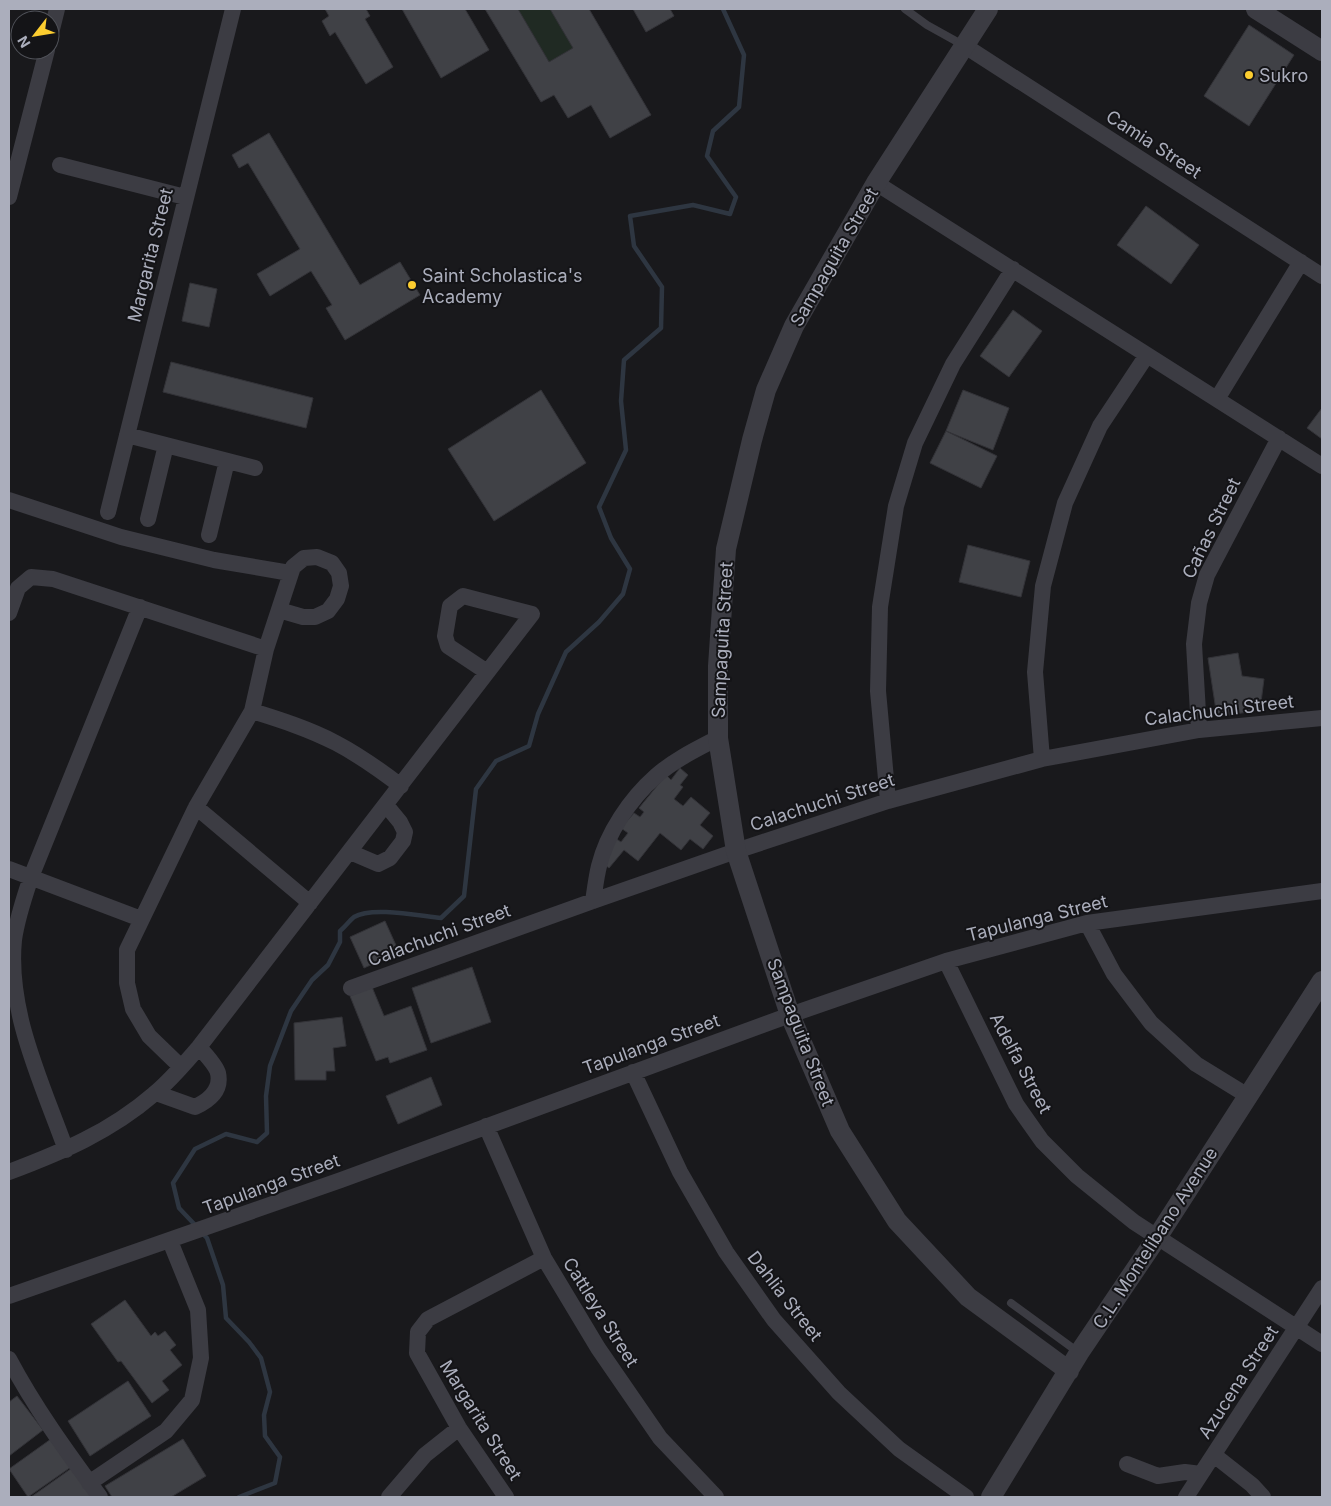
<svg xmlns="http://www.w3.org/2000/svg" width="1331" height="1506" font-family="Inter,sans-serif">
	<rect width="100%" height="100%" fill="#19191c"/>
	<!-- green -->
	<path fill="#202a23" d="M518,9H550L573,48L549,62Z"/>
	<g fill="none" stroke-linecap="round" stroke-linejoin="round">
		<!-- stream -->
		<path stroke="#2e3641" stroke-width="4.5" d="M196,1226L179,1208L173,1183L195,1149L226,1134L257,1142L267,1133L266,1096L270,1066L291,1011L312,980L328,965L340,942V931C345,927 349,921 354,917C372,906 420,916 441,918L464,896L476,789L496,761L529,746L538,714L566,652L599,622L623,594L630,569L611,538L599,507L626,450L621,401L624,360L661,328L662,287L634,246L630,216L693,205L730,214L736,197L707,156L713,131L739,107L744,55L723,9
			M201,1232L207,1238L223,1285L226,1318L249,1342L261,1358L270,1392L264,1415L265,1436L280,1457L275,1483L239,1497"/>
	</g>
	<!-- building -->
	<path fill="#404146" stroke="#333338" d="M325,9H366L370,16L365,19L393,67L366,84L335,32L330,36L322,21L329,16Z
		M402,9H465L489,50L441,78Z
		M485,9H518L549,62L573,48L550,9H589L651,115L610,138L591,105L568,118L554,95L541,102Z
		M633,9H670L674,16L646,32Z
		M1249,25L1294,55L1249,126L1204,96Z
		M269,133L360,285L400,262L420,295L345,340L326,308L332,305L311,271L270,296L257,274L300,249L248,163L239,168L232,155Z
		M1146,206L1199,245L1171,284L1117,245Z
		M190,283L217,289L209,327L182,321Z
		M1013,310L1042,331L1009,377L980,356Z
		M171,362L313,398L306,428L163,392Z
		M541,390L586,463L494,521L448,449Z
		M963,390L1009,408L993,450L946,431Z
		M1322,408V439L1307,428Z
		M946,431L997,456L981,488L930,463Z
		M968,545L1030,561L1021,597L959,582Z
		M1238,653L1242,676L1264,679L1260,710L1217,717L1208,658Z
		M680,768L688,775L680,785L683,787L674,799L683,806L691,797L710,813L700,825L713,836L703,849L690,839L681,850L660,833L638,861L624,850L609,868L604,864L615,838L621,842L628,833L621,828L634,813L640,817L644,812L639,808L666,775L671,780Z
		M385,921L399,952L364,968L350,937Z
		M472,967L491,1022L431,1043L412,988Z
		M372,987L384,1016L411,1006L427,1050L390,1063L388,1057L376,1061L350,996Z
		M342,1017L346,1046L333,1048L335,1071H326V1080H295L294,1023Z
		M431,1077L442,1105L398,1124L386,1096Z
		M125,1300L151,1336L155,1332L158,1336L165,1331L176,1345L170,1350L182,1365L162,1381L169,1390L152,1403L121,1361L118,1362L91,1324Z
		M128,1381L151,1416L90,1456L68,1421Z
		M17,1396L43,1430L9,1456V1402Z
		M51,1439L71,1467L28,1497L9,1469Z
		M183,1439L206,1476L171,1497H112L105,1486Z
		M72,1468L92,1497H31Z"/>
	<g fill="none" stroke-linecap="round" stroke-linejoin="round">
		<!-- service -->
		<path stroke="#3c3c43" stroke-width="8" d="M905,9L927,25L963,45
			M1011,1303L1078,1352"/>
		<!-- minor -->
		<path stroke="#3c3c43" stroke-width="16" d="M50,37L57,9
			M965,46L1322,276
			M60,165L185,197
			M876,183L1322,466
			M9,197L47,50
			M1217,399L1301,262
			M127,435L255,468
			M9,500L121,537L214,560L290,573
			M108,512L233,9
			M148,519L166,445
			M209,535L227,461
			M9,613L18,588L31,577L53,579L266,649L252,711L196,807L127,950V983L133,1009L149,1036L181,1067
			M266,649L293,567L304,558L317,557L332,563L339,573L341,586L337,599L328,611L315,617H303L279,610
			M252,711C281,720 309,729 336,743C359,755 380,770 401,786
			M1199,730L1194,644L1199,603L1207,575L1279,438
			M1042,759L1035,672L1043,586L1065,503L1100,426L1147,355
			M888,801L878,691L880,607L896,506L915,443L953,364L1013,269
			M196,807L310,903
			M350,852L378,864L390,858L403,841L405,832L400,822L386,805
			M9,869L141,919
			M593,901C595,889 596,878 599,866C607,833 630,799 656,776C674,760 697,749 718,738
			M1087,923L1114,974L1151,1023L1196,1064L1248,1096
			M946,961L1016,1104L1042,1141L1077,1176L1134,1222L1322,1344
			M351,988L593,901L736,851L888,801L1042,759L1199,730L1322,718
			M633,1072L680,1172L726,1252L774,1320L839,1393L899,1449L966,1497
			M156,1093L195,1107C208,1101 222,1091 218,1073C216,1065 205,1054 199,1047
			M486,1126L544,1258L598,1348L660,1438L716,1497
			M66,1150C42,1083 7,1012 14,940C17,918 24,898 31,877L140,607
			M9,1172C62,1152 110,1132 154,1094C171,1080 185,1063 199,1047L532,614L463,596L450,606L445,636L448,646L487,672
			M9,1296L341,1180L790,1015L946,961L1087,923L1322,891
			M9,1359C35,1408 67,1452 100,1497
			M1214,1455L1252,1485L1263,1497
			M1127,1464L1158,1476L1185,1472L1201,1474
			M89,1483L166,1431L192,1400L201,1358L198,1310L170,1241
			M389,1497L425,1455L459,1428
			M506,1497L459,1428L417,1353L418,1332L428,1319L544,1258
			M1186,1497L1322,1288"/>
		<!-- tertiary -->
		<path stroke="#3c3c43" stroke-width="20" d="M988,9L876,183L794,326L766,390L752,440L726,549L718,666V738L736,851L790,1015L840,1131L897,1221L968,1297L1069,1371
			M1256,9L1322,51
			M991,1497L1079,1353L1158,1236L1322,981"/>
	</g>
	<!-- markers -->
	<g fill="#fccd30" stroke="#141417" stroke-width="2">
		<circle cx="1249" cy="75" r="5"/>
		<circle cx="412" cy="285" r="5"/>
	</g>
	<g text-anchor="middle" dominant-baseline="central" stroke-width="4" stroke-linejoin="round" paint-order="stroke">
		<!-- poi labels -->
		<g font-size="18" fill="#abaebc" stroke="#141417" text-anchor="start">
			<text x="1259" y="75">Sukro</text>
			<text x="422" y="275">Saint Scholastica's<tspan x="422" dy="21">Academy</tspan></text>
		</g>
		<!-- street labels -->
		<g font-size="18" fill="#abaebc" stroke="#141417">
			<text transform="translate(1154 144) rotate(33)">Camia Street</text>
			<text transform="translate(150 255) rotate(-76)">Margarita Street</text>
			<text transform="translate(834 257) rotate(-60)">Sampaguita Street</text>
			<text transform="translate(1211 528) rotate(-64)">Cañas Street</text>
			<text transform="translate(722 640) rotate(-87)">Sampaguita Street</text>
			<text transform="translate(1219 710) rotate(-7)">Calachuchi Street</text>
			<text transform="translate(822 802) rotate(-18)">Calachuchi Street</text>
			<text transform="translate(1037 918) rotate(-14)">Tapulanga Street</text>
			<text transform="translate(439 935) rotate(-20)">Calachuchi Street</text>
			<text transform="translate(801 1032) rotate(69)">Sampaguita Street</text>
			<text transform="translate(651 1044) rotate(-20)">Tapulanga Street</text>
			<text transform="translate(1021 1063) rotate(62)">Adelfa Street</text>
			<text transform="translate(271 1184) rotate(-20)">Tapulanga Street</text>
			<text transform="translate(1155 1238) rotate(-57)">C.L. Montelibano Avenue</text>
			<text transform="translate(785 1296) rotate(52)">Dahlia Street</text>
			<text transform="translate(601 1312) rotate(58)">Cattleya Street</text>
			<text transform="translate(1238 1382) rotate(-57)">Azucena Street</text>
			<text transform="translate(481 1420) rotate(58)">Margarita Street</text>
		</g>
	</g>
	<!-- border -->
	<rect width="1331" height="1506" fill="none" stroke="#abaebc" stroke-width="20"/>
	<!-- north arrow -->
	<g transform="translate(35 35) rotate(239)"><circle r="24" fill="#141417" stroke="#505259"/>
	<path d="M0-4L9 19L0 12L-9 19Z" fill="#fccd30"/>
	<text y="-8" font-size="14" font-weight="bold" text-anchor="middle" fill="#abaebc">N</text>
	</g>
</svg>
